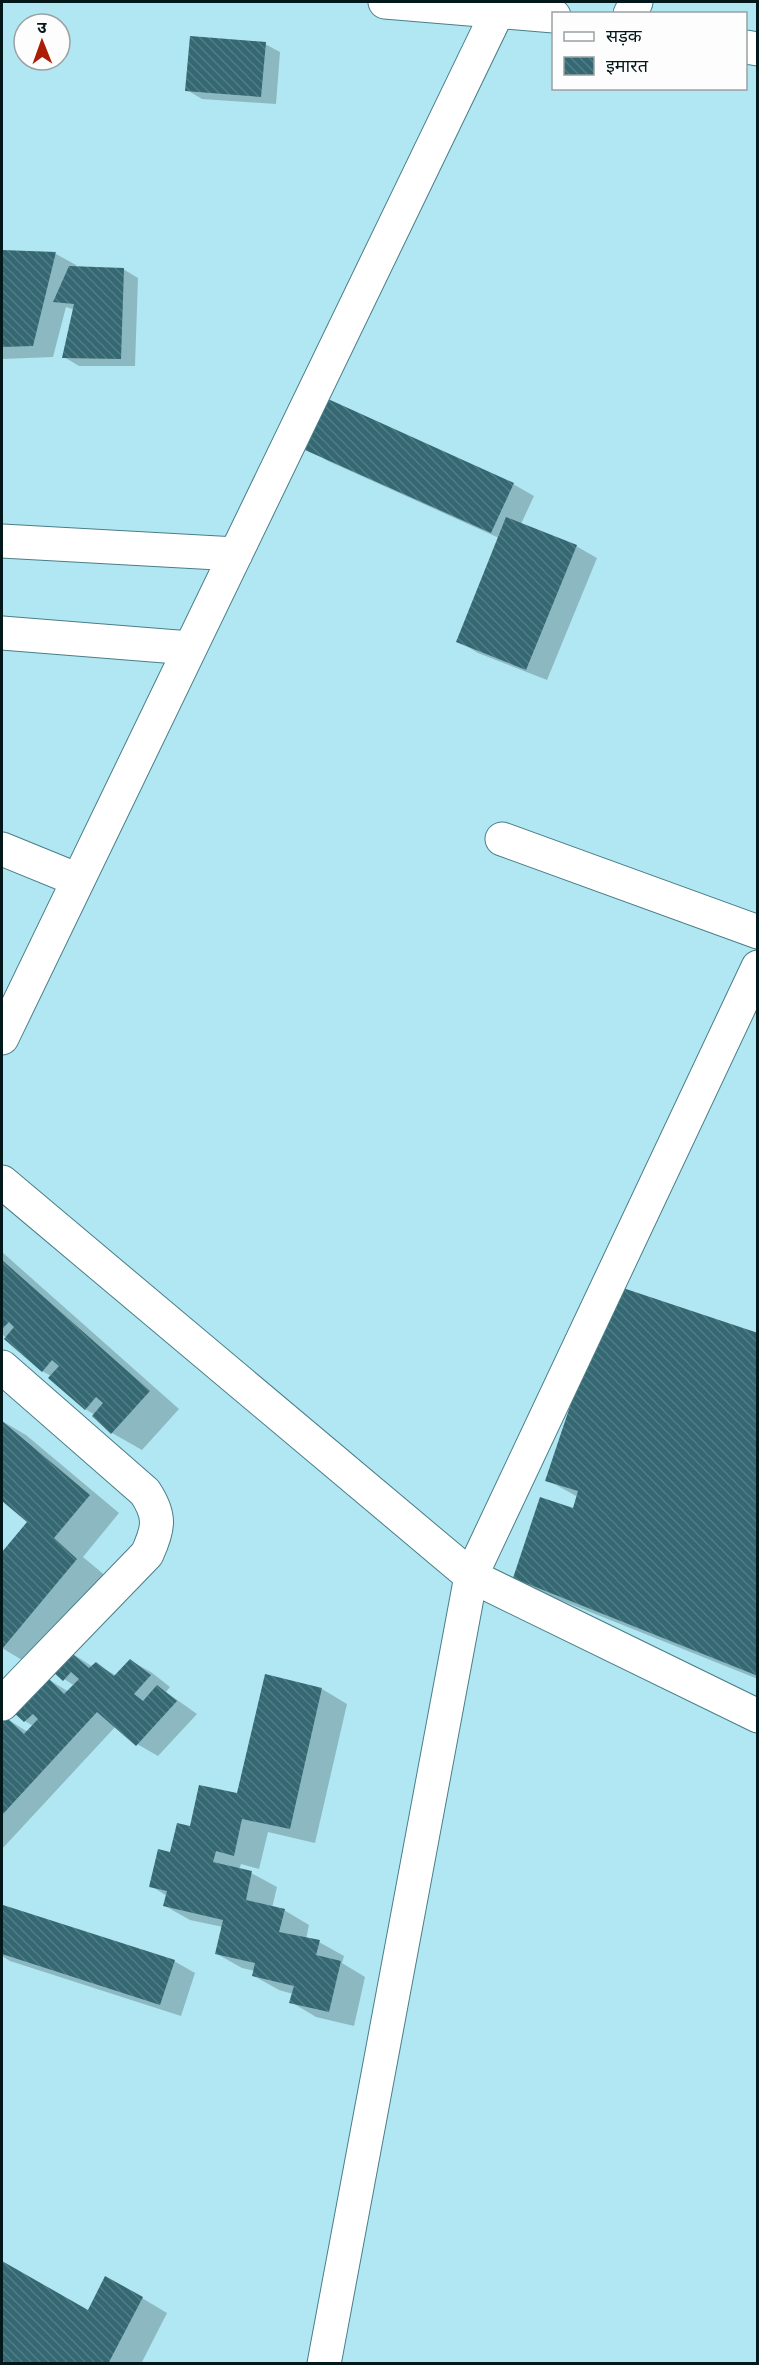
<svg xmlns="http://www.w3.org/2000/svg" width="759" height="2365" font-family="Georgia,'Noto Sans Devanagari',serif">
	<defs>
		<pattern id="building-back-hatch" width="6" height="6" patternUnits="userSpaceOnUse" patternTransform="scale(1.5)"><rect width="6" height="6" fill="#346872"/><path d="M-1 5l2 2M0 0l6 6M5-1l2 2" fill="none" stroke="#547c84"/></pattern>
	</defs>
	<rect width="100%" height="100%" fill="#b0e7f2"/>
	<!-- shadow -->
	<path fill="#0003" d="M265,44L280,52L276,104L202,99L187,90Z
		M2,251L56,254L76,265V268L123,269L138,278L135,366H79L64,357L75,310L66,307L53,357L2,359Z
		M307,449L513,484L534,496L521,524L576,546L597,558L547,680L478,653L458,641L499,538L328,461Z
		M2,1252L179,1409L142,1450L112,1433L94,1416L95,1415L85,1409L51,1376L42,1371L2,1334Z
		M758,1334V1679L540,1592L515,1577L574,1510L578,1497L547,1480Z
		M2,1421L26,1435L119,1513L83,1557L107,1577L32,1666L2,1648V1554L29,1522L2,1499Z
		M70,1652L93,1667L96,1664L117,1676L131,1661L151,1672L170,1687L166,1692L197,1714L158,1756L137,1744L116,1726L2,1849V1725L7,1719L28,1732L33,1726L25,1721L46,1678L69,1692L75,1686L64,1679Z
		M322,1689L347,1704L315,1843L268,1832L259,1869L241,1864L239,1870L251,1873L277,1887L272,1908L284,1910L309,1925L306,1939L319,1942L344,1956L342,1963L365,1977L354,2026L316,2017L291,2002L293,1994L279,1990L254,1976L255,1971L242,1968L217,1954L223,1927L190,1920L165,1906L167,1896L151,1886L191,1828L239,1795Z
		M4,1907L174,1961L195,1973L181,2016L10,1961L2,1956V1913Z
		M2,2262L88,2312L142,2298L167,2313L141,2364H2Z"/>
	<!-- building -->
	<path fill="url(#building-back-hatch)" d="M190,36L266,42L261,97L185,91Z
		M2,250L56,252L33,346L2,347Z
		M69,266L124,268L121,359L62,358L74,304L53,302Z
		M328,399L514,483L491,533L305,450Z
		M506,517L577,545L526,670L456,642Z
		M2,1260L150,1391L111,1434L92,1416L103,1403L96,1397L85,1410L48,1378L59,1366L52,1360L42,1372L4,1339L14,1327L9,1322L2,1329Z
		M611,1284L758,1333V1676L513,1578L540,1497L573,1508L578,1491L545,1481Z
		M2,1421L90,1495L54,1538L77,1559L2,1649V1552L27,1522L2,1501Z
		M69,1651L89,1668L96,1662L114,1676L130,1659L151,1675L134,1694L143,1701L157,1685L177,1701L136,1746L97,1712L2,1815V1722L6,1717L24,1734L38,1719L33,1714L24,1722L12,1711L46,1676L64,1694L79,1679L71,1672L63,1681L51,1670Z
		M265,1674L322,1688L290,1829L242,1819L234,1856L216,1851L213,1862L252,1871L246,1900L285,1909L279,1932L320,1940L316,1955L341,1961L329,2012L289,2003L294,1986L252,1976L255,1963L215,1954L223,1920L163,1906L167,1891L149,1887L158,1849L170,1852L177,1823L190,1826L199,1785L237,1793Z
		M3,1905L175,1960L160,2005L2,1954Z
		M2,2261L88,2310L105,2276L143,2297L108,2364H2Z"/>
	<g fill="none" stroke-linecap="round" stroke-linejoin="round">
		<!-- minor casing -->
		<g stroke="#4a7e88" stroke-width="35">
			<path id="minor" d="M630,14L636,2
				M2,541L236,554
				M2,633L190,648
				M502,839L758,932
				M2,849L78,880
				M2,1038L498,11
				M2,1182L471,1576L758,1716
				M2,1367L145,1492C161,1516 159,1528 147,1554L2,1704
				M324,2364L471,1576L758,967"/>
		</g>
		<!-- major casing -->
		<g stroke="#4a7e88" stroke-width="35">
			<path id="major" d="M385,2L554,16
				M746,47L758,49"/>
		</g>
		<!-- minor -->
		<use href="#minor" stroke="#fff" stroke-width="33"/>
		<!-- major -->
		<use href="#major" stroke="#fff" stroke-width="33"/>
	</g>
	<!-- border -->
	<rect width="759" height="2365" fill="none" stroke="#03181b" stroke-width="6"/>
	<!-- legend -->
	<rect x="552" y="12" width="195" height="78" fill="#fdfdfd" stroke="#99a1a3" stroke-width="1.5"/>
	<rect x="564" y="32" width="30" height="9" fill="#ffffff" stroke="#99a1a3" stroke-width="1.5"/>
	<text x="606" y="42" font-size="18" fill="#03181b">सड़क</text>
	<rect x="564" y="57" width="30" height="18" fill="url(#building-back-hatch)" stroke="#99a1a3" stroke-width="1.5"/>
	<text x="606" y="72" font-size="18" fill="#03181b">इमारत</text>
	<!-- north arrow -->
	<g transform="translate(42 42) rotate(359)"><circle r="28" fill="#fdfdfd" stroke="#99a1a3" stroke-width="1.5"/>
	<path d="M0-4.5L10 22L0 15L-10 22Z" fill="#ac1d08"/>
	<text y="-9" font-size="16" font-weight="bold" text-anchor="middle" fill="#03181b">उ</text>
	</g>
</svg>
